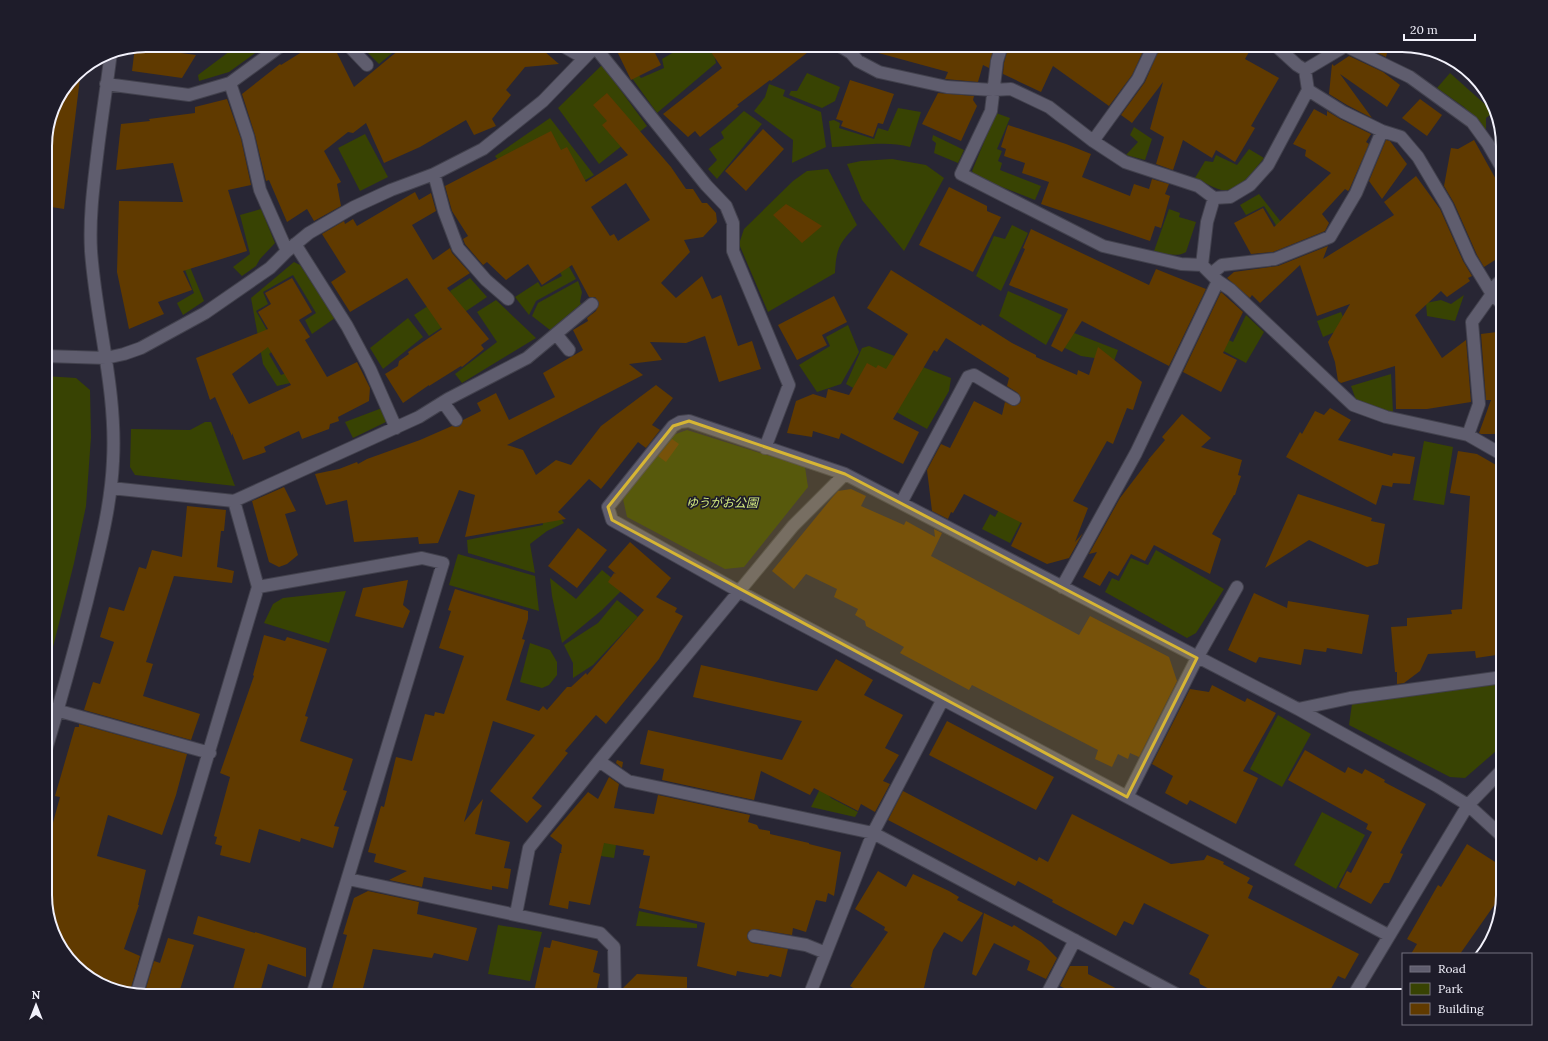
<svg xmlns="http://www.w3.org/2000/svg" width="1548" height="1041" font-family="Lora,'Noto Sans JP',serif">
	<rect width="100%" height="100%" fill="#282634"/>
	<!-- green -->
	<path fill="#384303" d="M238,45L265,46L229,72L199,81L198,75Z
		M360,45H393L397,49L379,64Z
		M686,45H712L716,63L657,113L629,74L636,72L641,78L664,68L662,59Z
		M602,65L647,126L599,164L558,108Z
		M807,73L840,87L835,101L822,108L789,95L791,91H797Z
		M1450,73L1488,107L1493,103L1495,111L1486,118V130L1464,107L1437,88Z
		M769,84L785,90L783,96L821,112L826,147L792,163L793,140L754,111L765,97Z
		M898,108L921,112L910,147C887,140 856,146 832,147L829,121L834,120L840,123L839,128L874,139L878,128L888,131Z
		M744,111L762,124L717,179L708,169L717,160L709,149L724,138L721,132Z
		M996,113L1010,118L997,149L1002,151L998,161L1002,163L1000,170L1041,186L1035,200L976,177L972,171Z
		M550,118L594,175L535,209L495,156Z
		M1134,127L1152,139L1145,160L1126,155L1138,142L1130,135Z
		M365,134L388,177L360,191L338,148Z
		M933,135L964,150L958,163L934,153L936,143L932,140Z
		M1249,149L1264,158C1253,171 1237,196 1218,189C1210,186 1202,181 1195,178L1205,161L1213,162L1216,155L1237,165Z
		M892,159L926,165L944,178L904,251L862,200L847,164L861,161Z
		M828,169L857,225C840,242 836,248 835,273L768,312L739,244L744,229L793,181L807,171Z
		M1259,194L1285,227L1279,230L1264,206L1246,215L1240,205Z
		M261,209L275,243L260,259L256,266L242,276L233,267L250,254L240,215Z
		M1169,209L1180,213L1179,217L1196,222L1186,252C1177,258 1164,253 1154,251Z
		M1012,225L1028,233L1001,291L976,276L994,236L1005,239Z
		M180,243L204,301L183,315L177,303L194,293L175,244Z
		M294,262L300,265L335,318L312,334L305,320L316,313L293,275L263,292L268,304L256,311L277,348L269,354L281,375L315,361L321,376L277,386L263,364L251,298Z
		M567,263L576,279L536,301L529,315L515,297L538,282L541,287L562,276L558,268Z
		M470,278L487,297L429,336L414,315L434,302L453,298L450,291Z
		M578,281L582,292L580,302L581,304L550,330L532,316L538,303Z
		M1008,291L1062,315L1046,345L999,316Z
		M1464,295L1455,321L1427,316L1426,303L1441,300L1451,304Z
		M496,300L536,338L462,383L455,374L497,342L477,312Z
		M1341,312L1347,327L1323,337L1317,321Z
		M1246,315L1264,332L1246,363L1203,340L1208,330L1233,342Z
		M408,318L423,337L383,369L370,348Z
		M848,325L859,352L841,384L817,392L799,365L830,346L826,337Z
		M1064,329L1118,350L1114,361L1081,356L1057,344Z
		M869,346L951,378L949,391L927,429L846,384L862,348Z
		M1391,374L1393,412L1366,406L1356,400L1351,386Z
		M45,376L76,378L90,390L91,437L86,506L74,563L45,679Z
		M382,408L388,421L353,438L345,422Z
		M205,422H211L235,486L135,475L130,467L131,429L190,430Z
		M687,430L805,467L808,487L744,567L725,569L627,517L623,499L673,435Z
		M1424,441L1453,447L1444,505L1413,500Z
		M534,478L564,523L547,531L530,544L535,573L468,553L467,540L543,525Z
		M1001,506L1026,512L1010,543L982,529L990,514L995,517Z
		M1156,550L1224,589L1196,633L1187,638L1105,592L1112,578L1119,581L1131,558L1148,565Z
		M458,554L535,576L539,611L449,585Z
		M602,570L624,588L602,610L562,643L552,596L550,578L576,599Z
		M346,591L329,643L264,623L273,604L283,598Z
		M617,600L638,617L593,665L573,678V663L564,645L598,623Z
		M530,643L550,650L557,662V675L549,685L542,688L520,682Z
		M1503,681V745L1465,778L1450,777L1349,725L1352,704Z
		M1278,715L1311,734L1282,787L1250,769Z
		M821,787L824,789L831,798L858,812L855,817L811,807Z
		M1322,812L1365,835L1336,889L1294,865Z
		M617,839L614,858L574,852Z
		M639,911L697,924V928L636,926Z
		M498,925L542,932L530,981L488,974Z"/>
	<!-- building -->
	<path fill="#603a00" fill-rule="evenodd" d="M313,45H333L354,87L405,45H537L559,64L525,67L506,90L511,95L492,119L496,126L474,135L466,120L420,147L384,163L366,123L353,133L348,132L324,151L341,182L337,184L341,206L314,221L307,209L287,222L269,180L266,181L255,135L242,94L280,64L281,65Z
		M614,45H651L661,65L631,80Z
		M706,45H817L771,81L770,80L737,105L739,106L700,137L695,131L688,137L663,114L722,68Z
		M872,45H994L989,68L983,65L978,82L945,79L948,72L871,51Z
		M1009,45H1146L1132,75L1109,106L1053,66L1041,92L1003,74L1004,63Z
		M1161,45H1253L1245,59L1279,78L1251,126L1255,128L1235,162L1216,150L1212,158L1183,140L1173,170L1156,164L1164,137L1150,129L1163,82L1132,123L1121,115L1145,82Z
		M1364,45H1389L1386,57L1363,46Z
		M135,47H136L196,55L182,78L132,71Z
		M1349,56L1383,72L1400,85L1387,107L1340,74L1372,118L1347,105L1329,94L1332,64L1334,66Z
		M81,70L64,209L45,206V139L53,108L75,74Z
		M850,80L894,94L883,124L878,123L873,137L841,126L843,121L836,119Z
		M607,93L671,167L686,189H693L702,203H707L716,213L717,222L703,237L684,240L690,252L661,283L676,298L702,276L712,299L721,295L738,346L752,341L761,369L719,382L705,336L686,343L650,342L662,360L629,364L643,375L507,445L523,450L536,475L556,460L571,465L601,426L656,385L673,398L652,425L660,430L646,448L638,442L601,489L589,479L558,512L566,519L465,537L475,495L459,490L438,543L419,544L418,537L354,542L347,500L326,505L315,474L339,469L357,462L358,464L367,459L420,440L452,426L456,427L460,426L463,420L481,411L477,403L496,393L509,420L555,397L543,373L583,350L573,330L588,321L587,318L596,311L599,303L595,297H589L572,265L542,285L528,264L506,280L487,262L483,265L465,244L463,239L468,236L452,211L445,186L551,131L561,150L567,147L586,182L628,155L602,125L607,121L593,105ZM626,183L650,220L618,241L614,234L610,236L591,207Z
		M938,93L974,96L973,100L977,106L961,141L922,124Z
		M227,99L241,139L251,185L228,190L247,251L183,271L192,290L158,302L164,314L129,329L117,272L119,201L183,202L173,163L116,170L121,124L150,121L149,119L195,113V107Z
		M1420,99L1442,115L1427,136L1402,118Z
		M1314,109L1327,116V111L1340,119L1371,134L1366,142L1369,144L1349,190L1348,191L1345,189L1322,214L1329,223L1325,231L1273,252L1251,254L1234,223L1263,208L1274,227L1331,173L1305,156L1306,150L1293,144Z
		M1008,125L1066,144L1091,154L1082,177L1130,196L1134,184L1149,189L1152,179L1169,184L1165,194L1170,196L1161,228L1155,226L1150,241L1041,204L1049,182L1022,173L1025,163L1004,156L1006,149L1001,147Z
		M763,129L784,149L746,191L725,171Z
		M1386,140L1390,141L1407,164L1382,199L1369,181Z
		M1474,140L1503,192V255L1484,267L1477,255L1454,203L1444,186L1451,148L1458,149Z
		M1416,176L1440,209L1463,261L1472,276L1468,278L1470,281L1447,297L1441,291L1415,315L1442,358L1466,340L1471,402L1427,409H1396L1395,366L1341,383L1338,381L1335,362L1328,342L1350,304L1317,316L1300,265L1260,303L1252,295L1250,298L1227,278L1234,272L1278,266L1328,246L1323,259L1394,215L1384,202Z
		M949,187L987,206V211L1001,217L973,272L919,245Z
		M415,192L419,200L431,193L436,211L412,225L433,260L450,248L452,253L470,273L447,288L489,339L481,345L484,349L462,367L461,366L429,386V385L403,403L385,374L398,366L399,361L409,354L408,352L442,329L407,278L350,312L331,282L346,272L322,234L344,221L345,224L353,219L357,226Z
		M786,204L822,226L802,243L773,215Z
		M1031,229L1149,285L1156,269L1206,289L1169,366L1082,321L1062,352L1051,346L1068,309L1009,285L1025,249L1023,248Z
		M891,270L981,326L982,324L1012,343L1036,355V357L1077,375L1078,370L1089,375L1098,347L1142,382L1133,410L1127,408L1113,444L1107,441L1073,501L1088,508L1075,542L1083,533L1069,558L1047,564L1011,546L1022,523L964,494L953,513L951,512L948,519L932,511L927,470L941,444L950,448L974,401L1002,415L1005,402L1014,406L1020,403L1021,400L1018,393L1007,386L1009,378L946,338L937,352L934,350L893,419L919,432L903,464L841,433L839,439L813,431L812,437L787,433L796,401L813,394L826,398L828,389L849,395L867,363L876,368L878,365L886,369L908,334L867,308Z
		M292,278L312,312L299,320L310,337L305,340L327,377L357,362L370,388L369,401L338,417L339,421L330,424L329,429L302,439L299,431L264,447L266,452L243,460L232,433V436L215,397L210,400L196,358L268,329L258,312L271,304L265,293ZM268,347L291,385L249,404L232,374Z
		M1221,292L1243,312L1223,353L1237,360L1221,392L1183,372Z
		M834,296L847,322L822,335L827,345L797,360L778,325Z
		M1497,332L1498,337L1503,336V434H1481L1479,433L1491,400H1486L1481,334Z
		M1330,408L1351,420L1338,440L1392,456L1393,453L1415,457L1410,484L1393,483L1392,487L1382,485L1376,505L1286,457L1300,432L1302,434L1315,411L1324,415Z
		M1182,414L1211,438L1201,447L1242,460L1238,475L1241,476L1235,495H1234L1212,534L1221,539L1210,574L1154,545L1145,561L1131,554L1118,576L1109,571L1100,586L1083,577L1097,552L1089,554L1120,498L1149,460H1148L1165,440L1162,437Z
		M672,439L679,444L666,462L658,456Z
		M1458,451L1477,454L1503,469V563L1499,612L1503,611V654L1476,658L1475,651L1428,654L1420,671L1404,683L1397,684V672H1395L1391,627L1407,626V618L1452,614L1451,610L1462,609L1470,496L1450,493Z
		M284,487L296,511L285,514L298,555L287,564L279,567L269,562L252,501Z
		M851,489L866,496L861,506L904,525L906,521L935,537L934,529L942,533L931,556L1079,635L1090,616L1169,657L1177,681L1139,757L1130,753L1128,759L1118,754L1112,767L1095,759L1098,750L972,685L969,690L900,653L904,647L866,626L865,621L855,615L858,609L834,597L837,589L806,574L794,589L772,571L831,499L838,491Z
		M1298,494L1372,518L1371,521L1385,524L1378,564L1367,567L1309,540L1265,568Z
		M187,506L226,510L224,531H221L217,567L234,571L232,583L174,576L146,662L153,664L143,696L200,714L191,740L84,710L93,682L100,684L114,642L100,637L109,607L124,611L139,567L146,569L152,550L182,557Z
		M578,528L607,550L577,588L548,566Z
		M630,542L671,578L656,597L677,608L675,612L683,616L659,659L606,724L596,715L565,751L568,753L532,798L542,806L527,823L490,791L535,735L493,721L464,822L483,799L475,834L510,842L504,868L511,869L508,889L492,886V890L424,877L422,887L389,880L407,871L374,862L376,854L368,852L381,806L384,807L396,757L412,761L425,714L434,716L435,712L444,714L464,656L439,648L451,611L448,610L455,589L528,611V619L522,639L525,640L506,700L539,711L543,706L547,710L567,687H571L586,673L587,675L644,610L608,582L614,573L616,574L608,567Z
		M408,580L403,605L410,611L403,628L355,616L363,588Z
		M1254,593L1287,608L1288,601L1369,615L1362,654L1327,648L1326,652L1304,649L1301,665L1259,657L1256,663L1228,650Z
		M264,635L285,641L287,637L327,649L305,716L308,717L300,741L353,759L343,790L347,791L334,826L339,827L333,848L301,838L300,842L259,829L250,863L220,855L222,846L215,844L217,837L214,836L230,777L220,773L254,676L253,675Z
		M836,659L873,680L864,695L903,715L885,748L899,755L883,781L890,784L875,812L861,804L858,811L814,788L810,795L761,771L754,800L662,780L664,769L640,764L648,730L782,760L802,721L693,697L701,665L817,691Z
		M1212,685L1245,702L1247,698L1276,713L1243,771L1258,778L1236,824L1190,800L1187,805L1165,793L1173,776L1152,764L1190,689L1209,692Z
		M947,721L1054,777L1036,810L929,755Z
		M79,724L187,754L176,795L162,835L108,815L97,856L146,870L138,905H139L124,949L140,956L130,991L90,979L58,945L45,902V852L60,797L55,796L75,727H79Z
		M1305,750L1345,773L1348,767L1362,774L1365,769L1385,780L1384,782L1426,804L1400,853L1403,854L1389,883H1384L1371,904L1339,887L1347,871L1351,873L1372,832L1366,829L1368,824L1288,780Z
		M617,760L623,762L622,768L616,763Z
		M609,777L619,784L614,808L654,814L658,795L750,815L748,822L757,825L759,829L770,831V834L809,843V844L841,852L834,896L828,893L826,902L816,900L806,932L793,928L792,935L755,929L748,932L747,938L752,943L788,949L781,977L770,974L768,977L737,971L736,976L697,966L705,923L639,908L650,856L643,855L644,850L604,843L590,905L569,901L568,909L549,905L560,853H562L561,852L562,845L550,836L588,792L598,799Z
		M903,791L1037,861L1039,857L1048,862L1072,814L1171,864L1204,860L1207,855L1224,862L1223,864L1250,878L1247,883L1253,886L1248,898L1359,954L1345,979L1338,976L1327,996H1230L1215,988L1213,991L1200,984L1199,979L1189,974L1209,935L1144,903L1133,925L1124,921L1116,936L1052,902L1053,900L1018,881L1015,886L888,820Z
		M1467,844L1503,867V896L1500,907L1495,904L1460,954H1411L1417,944L1407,939L1438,885L1441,887Z
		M878,871L906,887L913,874L949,891L959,897L957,900L983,913L962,942L944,932L933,950L922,996H866L850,986L888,932L884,930L885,927L855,909Z
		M368,891L419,902L417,914L477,928L468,961L434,953L432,958L373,949L361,996H330L347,935L343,934L354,898Z
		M984,913L1012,927L1014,925L1041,942L1057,958L1046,979L1027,970L1030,961L994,943L976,976L972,974Z
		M198,916L255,933V932L306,948V977L268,964L259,996H231L245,949L193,934Z
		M168,938L194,945L178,996L144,995L154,961L160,963Z
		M552,940L598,951L593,972L600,974L595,996H533L544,947L550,948Z
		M1070,966H1088V974L1131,996H1079L1060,986Z
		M637,974L687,977V996H622V989Z"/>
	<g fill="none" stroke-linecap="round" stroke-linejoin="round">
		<!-- minor casing -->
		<g stroke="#42414d" stroke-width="14">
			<path id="minor" d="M348,45L367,65
				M561,45L584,58
				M838,45L851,53L858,61L879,72L947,87L993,90L1011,89L1049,107L1093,141L1125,162L1198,186L1214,198L1207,222L1202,265L1218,281L1231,290L1353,405L1386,417L1468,435L1479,404L1472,322L1492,294L1503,305
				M1002,45L997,61L991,111L961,174L1103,246L1181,264L1202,265
				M1275,45L1297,65L1305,70L1347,45
				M1346,46L1410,77L1472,122L1488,144L1503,170
				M595,47L706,185L726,206L733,223V251L789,385L765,448
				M230,83L248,137L260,190L287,251
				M106,84L189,95L230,83L282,45
				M1382,131L1401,137L1418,157L1447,206L1470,258L1492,294
				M1093,141L1138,79L1154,45
				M434,174L444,211L458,248L486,280L508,299
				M1214,198L1230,197L1250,185L1268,165L1308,90
				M295,244L347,326L370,369L396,428
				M1211,274L1222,265L1275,259L1330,237L1356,193L1382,131L1343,112L1308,90L1305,70
				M1492,294L1497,284L1503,279
				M556,334L569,350
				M45,356L106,358L124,354L141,348L205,313L270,268L287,251L309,233L354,207L391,190L434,174L483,149L543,101L597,45
				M443,402L456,420
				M1468,435L1503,455
				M845,474L689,421L680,422L673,426L608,507L612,520L740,592L1388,935
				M111,488L234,501L258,587L137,993
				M234,501L419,417L448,399L527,358L592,304
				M901,503L968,377L974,375L1014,399
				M258,587L422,558L443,563L312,996
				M1062,587L1136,453L1218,281
				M45,707L210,753
				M1298,709L1350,698L1503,677
				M45,753C60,703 74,652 87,601C98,555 111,508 113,461C117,390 96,321 91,251C89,216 94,182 98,148C102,116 107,84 111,52
				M599,761L628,781L873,833L1180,996
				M1127,797L1197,658L1237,587
				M348,879L600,933L614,947L615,996
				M516,914L529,848L599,761L793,526L845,474L1298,709L1437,786L1468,805L1503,837
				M754,936L806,945L826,953
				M809,996L873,833L943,699
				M1046,996L1075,940
				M1353,996L1468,805L1503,769"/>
		</g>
		<!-- minor -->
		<use href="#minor" stroke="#5f5d6e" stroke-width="12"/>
	</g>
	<!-- marked area -->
	<path fill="#d6b534" fill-opacity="0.2" stroke="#d6b534" stroke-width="3" stroke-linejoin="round" d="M689,421L845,474L1197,658L1127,797L612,520L608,507L673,426Z"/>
	<g text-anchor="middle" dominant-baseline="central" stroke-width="3.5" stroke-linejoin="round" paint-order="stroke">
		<!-- park labels -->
		<g font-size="12" font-style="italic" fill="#d2ea7f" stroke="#1e1c2a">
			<text x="722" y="502">ゆうがお公園</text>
		</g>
	</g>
	<!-- crop -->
	<path d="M0 0H1548V1041H0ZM146 52H1402A94 94 0 0 1 1496 146V895A94 94 0 0 1 1402 989H146A94 94 0 0 1 52 895V146A94 94 0 0 1 146 52Z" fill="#1e1c2a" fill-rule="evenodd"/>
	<path fill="none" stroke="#f2f1fb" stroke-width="2" d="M146 52H1402A94 94 0 0 1 1496 146V895A94 94 0 0 1 1402 989H146A94 94 0 0 1 52 895V146A94 94 0 0 1 146 52Z"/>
	<!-- legend -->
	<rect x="1402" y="953" width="130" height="72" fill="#1e1c2a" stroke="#73717e"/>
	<rect x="1410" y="966" width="20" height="6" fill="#5f5d6e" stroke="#73717e"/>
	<text x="1438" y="973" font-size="12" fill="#f2f1fb">Road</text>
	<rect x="1410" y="983" width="20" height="12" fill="#384303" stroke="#73717e"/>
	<text x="1438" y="993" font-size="12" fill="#f2f1fb">Park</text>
	<rect x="1410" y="1003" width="20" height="12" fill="#603a00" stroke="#73717e"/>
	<text x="1438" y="1013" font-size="12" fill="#f2f1fb">Building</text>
	<!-- north arrow -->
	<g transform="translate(36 1005)" stroke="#1e1c2a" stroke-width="3" paint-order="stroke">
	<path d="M0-3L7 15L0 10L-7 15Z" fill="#f2f1fb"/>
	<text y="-6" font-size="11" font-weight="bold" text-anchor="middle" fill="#f2f1fb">N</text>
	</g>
	<!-- scale -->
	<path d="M1404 34v6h71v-6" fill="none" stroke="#f2f1fb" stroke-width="2"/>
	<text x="1410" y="34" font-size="12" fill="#f2f1fb" stroke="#1e1c2a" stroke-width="3" paint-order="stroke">20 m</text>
</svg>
